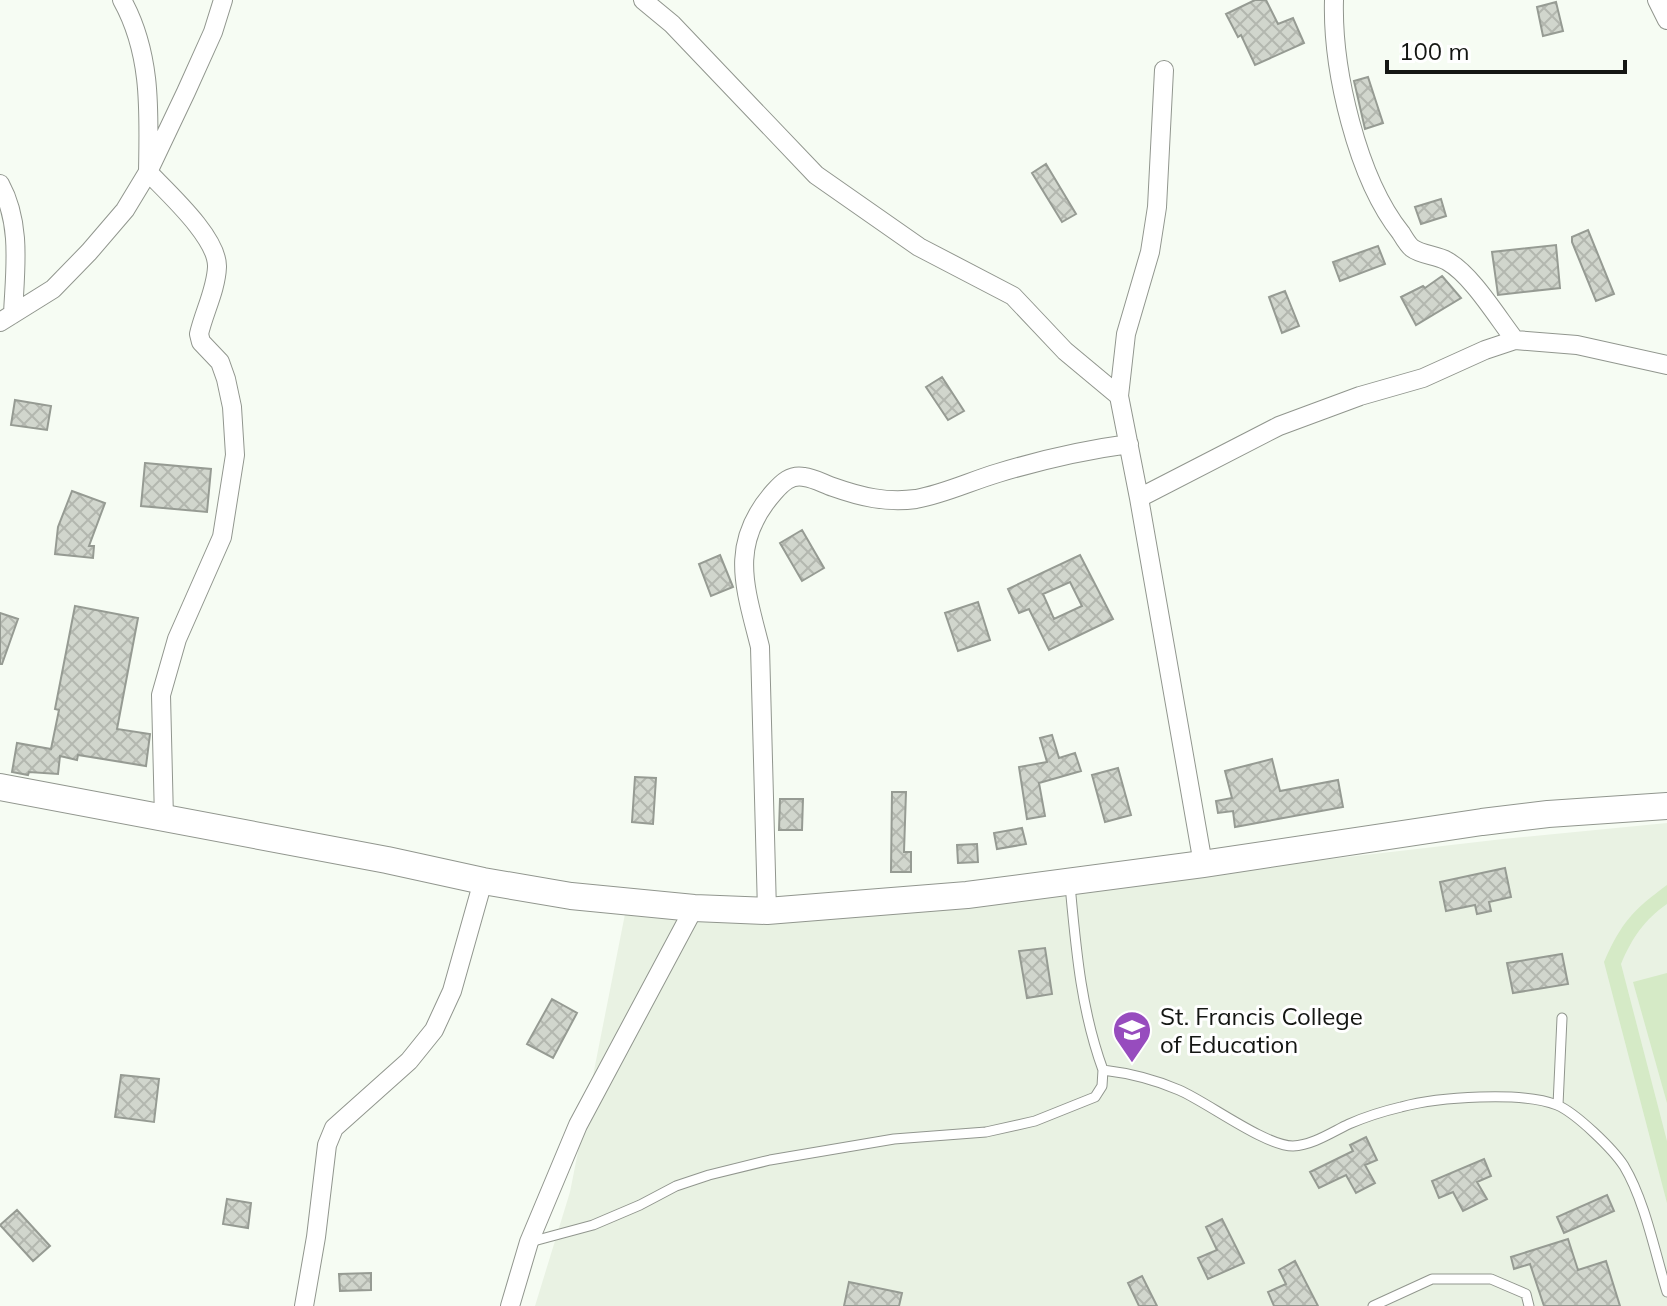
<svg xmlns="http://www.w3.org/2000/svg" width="1667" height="1306" font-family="Mulish,sans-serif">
	<defs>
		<pattern id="building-cross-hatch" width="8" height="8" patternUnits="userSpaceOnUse" patternTransform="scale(2)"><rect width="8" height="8" fill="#d1d6cd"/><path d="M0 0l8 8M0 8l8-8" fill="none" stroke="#b3b7af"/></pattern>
	</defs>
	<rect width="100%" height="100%" fill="#f6fcf3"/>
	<!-- built -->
	<path fill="#e9f2e3" d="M1667,823V1306H535L570,1192L626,909L1193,875L1503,839Z"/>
	<!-- grass -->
	<path fill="#d5eac6" d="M1667,885V904C1644,920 1632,938 1621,964L1667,1141V1203L1604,962C1621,923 1633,910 1667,885Z
		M1667,973V1103L1633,982Z"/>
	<!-- building -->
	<path fill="url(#building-cross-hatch)" stroke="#969b93" stroke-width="2" fill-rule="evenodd" d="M1255,0H1266L1278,24L1293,18L1304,43L1255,65L1241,35L1238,37L1226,14Z
		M1556,2L1563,31L1543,36L1537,7Z
		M1368,77L1383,123L1365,129L1354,81Z
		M1046,164L1076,214L1062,222L1032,173Z
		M1441,199L1446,216L1421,224L1415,207Z
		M1588,230L1614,294L1596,301L1572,242V237Z
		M1556,245L1560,288L1498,295L1492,252Z
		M1378,246L1385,264L1340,281L1333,262Z
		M1442,276L1461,298L1416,325L1401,297L1423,286L1425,288Z
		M1285,291L1299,326L1282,333L1269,297Z
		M942,377L964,411L948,420L926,387Z
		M15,400L51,406L47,430L11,425Z
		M145,463L211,469L207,512L141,506Z
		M72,491L105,503L89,546H94L93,558L55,554L58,527Z
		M802,530L824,568L802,581L780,543Z
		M720,555L733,587L711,596L699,564Z
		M1080,555L1113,619L1049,650L1029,609L1019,613L1008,589ZM1070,582L1082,606L1054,619L1043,594Z
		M978,602L990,640L958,651L945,613Z
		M75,606L138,618L117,729L150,734L146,766L78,755L77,760L60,756L58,774L29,772L28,775L12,772L17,743L51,749L59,710L55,709Z
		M0,613L18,619L2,664H0Z
		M1052,735L1059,758L1075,753L1081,771L1039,783L1045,816L1027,819L1019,767L1047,762L1040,738Z
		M1272,759L1280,791L1338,780L1343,807L1235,827L1233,811L1218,813L1216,801L1232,798L1225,771Z
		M1118,768L1131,815L1105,822L1092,775Z
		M635,777L656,778L653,824L632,822Z
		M892,792H906L904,852H911V872H891Z
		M780,799H803L802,830H779Z
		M1022,828L1026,844L997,849L994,833Z
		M977,844L978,862L958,863L957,845Z
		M1505,868L1511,897L1489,902L1491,911L1477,914L1475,905L1446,911L1440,882Z
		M1045,948L1052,994L1027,998L1019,951Z
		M1562,954L1568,984L1513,993L1507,963Z
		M552,999L577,1013L553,1058L527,1044Z
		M121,1075L159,1079L154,1122L115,1117Z
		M1366,1137L1377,1160L1365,1165L1375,1183L1356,1193L1346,1175L1319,1188L1310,1172L1353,1151L1350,1145Z
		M1484,1159L1491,1176L1477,1182L1487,1199L1463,1211L1453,1192L1439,1198L1432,1181Z
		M1607,1195L1614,1211L1564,1233L1557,1217Z
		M227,1199L251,1203L248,1228L223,1224Z
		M17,1210L50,1246L33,1261L0,1225Z
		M1222,1219L1244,1263L1208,1279L1198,1258L1217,1250L1206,1227Z
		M1568,1239L1578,1270L1606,1261L1620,1306H1544L1530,1264L1514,1269L1511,1257Z
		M1295,1261L1318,1306H1274L1268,1292L1286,1284L1279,1270Z
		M371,1273V1290L340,1291L339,1274Z
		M1142,1276L1157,1306H1139L1128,1283Z
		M849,1282L902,1293L899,1306H844Z"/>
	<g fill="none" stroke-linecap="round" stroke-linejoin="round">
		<!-- service casing -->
		<g stroke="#91968e" stroke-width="11">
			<path id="service" d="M1070,885C1076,949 1081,1010 1103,1070C1128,1073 1156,1080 1179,1090C1207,1102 1265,1146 1293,1146C1313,1145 1332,1132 1349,1124C1365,1117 1384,1111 1401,1107C1438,1097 1522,1091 1557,1105C1576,1113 1613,1149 1624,1166C1645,1201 1655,1253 1667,1292
				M1558,1105L1562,1018
				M530,1242L593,1225L640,1205L676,1186L709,1175L770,1160L894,1139L986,1132L1035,1121L1095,1097L1102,1086L1103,1070
				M1373,1306L1432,1279H1491L1526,1294L1529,1306"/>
		</g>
		<!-- minor casing -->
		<g stroke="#91968e" stroke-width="20">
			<path id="minor" d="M122,0C152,54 149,112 148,172C168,193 218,238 217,267C216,290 204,312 199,334L201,342L220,362L226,379L232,407L235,455L222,537L177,639L161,695L164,819
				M643,0L672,24L816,175L919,247L1013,296L1065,351L1119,396
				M1334,0C1332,69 1357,178 1401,233C1404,238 1408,245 1412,248C1421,255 1437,255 1447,261C1472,275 1497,317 1515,340L1577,345L1667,365
				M1657,0L1667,20
				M0,184C22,224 15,270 13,314
				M0,322L53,289L89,252L125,210L148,172L186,92L213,32L223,0
				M1139,498L1119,396L1126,334L1150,252L1157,207L1164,70
				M1203,864L1139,498L1279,426L1360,396L1423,378L1485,350L1515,340
				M767,911L760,647C745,587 728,544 774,492C782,483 791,474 804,477C814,478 824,484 833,487C861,497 887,503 916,499C944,494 971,481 998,473C1041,460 1084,450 1129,444
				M304,1306L316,1237L327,1145L334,1128L409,1061L434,1030L452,991L483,881
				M510,1306L529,1242L578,1125L694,908"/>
		</g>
		<!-- secondary casing -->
		<g stroke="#91968e" stroke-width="28">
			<path id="secondary" d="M0,787L387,860L483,881L571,896L694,908L767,911L967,895L1203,864L1482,822L1548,814L1667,806"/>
		</g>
		<!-- service -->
		<use href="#service" stroke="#fff" stroke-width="9"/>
		<!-- minor -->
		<use href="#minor" stroke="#fff" stroke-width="18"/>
		<!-- secondary -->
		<use href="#secondary" stroke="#fff" stroke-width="26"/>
	</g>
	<!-- icons -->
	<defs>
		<g id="university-pin" transform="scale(2)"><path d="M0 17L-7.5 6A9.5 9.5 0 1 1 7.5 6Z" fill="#974cbe" stroke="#fff"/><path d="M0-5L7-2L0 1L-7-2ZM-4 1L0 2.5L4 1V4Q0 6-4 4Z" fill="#fff"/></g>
	</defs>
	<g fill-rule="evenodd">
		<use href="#university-pin" x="1132" y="1030"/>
	</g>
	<g text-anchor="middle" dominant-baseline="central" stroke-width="6" stroke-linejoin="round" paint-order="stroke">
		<!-- poi labels -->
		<g font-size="24" fill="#141613" stroke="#fff" text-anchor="start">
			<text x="1160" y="1016">St. Francis College<tspan x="1160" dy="28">of Education</tspan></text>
		</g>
	</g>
	<!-- scale -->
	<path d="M1387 60v12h238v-12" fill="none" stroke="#141613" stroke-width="4"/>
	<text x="1399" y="60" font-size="24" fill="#141613" stroke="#ffffff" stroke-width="6" paint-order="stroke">100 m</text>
</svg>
